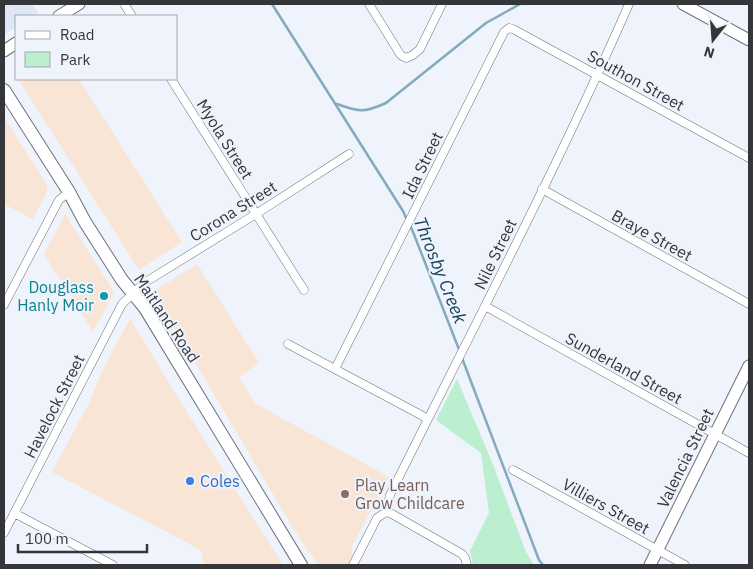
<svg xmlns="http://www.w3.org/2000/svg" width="753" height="569" font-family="'IBM Plex Sans',sans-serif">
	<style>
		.commercial { fill: #f8e5d5 }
		.built { fill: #dfe7f7 }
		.green { fill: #bbefcf }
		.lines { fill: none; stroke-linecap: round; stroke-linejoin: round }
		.stream { stroke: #84aabe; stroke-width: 2.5 }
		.street-casing { stroke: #6c7179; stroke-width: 9 }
		.secondary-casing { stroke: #6c7179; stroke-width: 13 }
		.primary-casing { stroke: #6c7179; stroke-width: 14 }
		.street { stroke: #fff; stroke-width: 8 }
		.secondary { stroke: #fff; stroke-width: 11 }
		.primary { stroke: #fff; stroke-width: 12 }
		.culture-dot { fill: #0f9aa8; stroke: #eef3fc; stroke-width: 2 }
		.shop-dot { fill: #3f7fe0; stroke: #eef3fc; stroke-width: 2 }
		.education-dot { fill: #8d6e63; stroke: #eef3fc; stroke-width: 2 }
		.labels { text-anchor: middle; stroke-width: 4; stroke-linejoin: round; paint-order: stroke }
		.street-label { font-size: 16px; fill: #34363a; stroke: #eef3fc }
		.culture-label { font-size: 16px; fill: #0d838f; stroke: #eef3fc; text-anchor: end }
		.shop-label { font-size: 16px; fill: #366cbe; stroke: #eef3fc; text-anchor: start }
		.education-label { font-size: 16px; fill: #785e54; stroke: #eef3fc; text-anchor: start }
		.water-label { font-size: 18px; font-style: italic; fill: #1a4356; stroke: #eef3fc }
	</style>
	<rect width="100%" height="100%" fill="#eef3fc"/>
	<path class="commercial" d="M18,79H79L182,242L139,270Z
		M4,117L47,185V192L33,219L4,204Z
		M65,214L114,292L93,332L44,254Z
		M197,264L259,363L239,378L256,404L389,477L351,548L355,565H318L293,528L186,347L152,293L154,291Z
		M130,319L216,459L283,565H204L201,550L52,472L88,405L105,365Z"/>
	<path class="built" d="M4,4H33L38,13L33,16H16V27L4,35Z"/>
	<path class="green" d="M457,379L492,462L526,552L534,565H473L470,551L489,513L481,453L436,420Z"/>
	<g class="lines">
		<path class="stream" d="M272,4L403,211L407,220
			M337,104C359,112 364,113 386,103L486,23L520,4
			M410,225L415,237L460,352
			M462,358L539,560L543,565"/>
		<g class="street-casing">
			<path id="street" d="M124,4L132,16
				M369,4L400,54L402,56L406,58L413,55L420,49L442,4
				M171,79L304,290
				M542,189L749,304
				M4,305L59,200L69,192
				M485,306L749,453
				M288,344L421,415L427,419
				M335,369L504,32L509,28L513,29L749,158
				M513,470L685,565
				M386,512L392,514L462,554L465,558L467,565
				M14,513L113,565
				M4,533L122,304L144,283L256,214L349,154
				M353,565L377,518L386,512L390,495C471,332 556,171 629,4"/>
		</g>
		<g class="secondary-casing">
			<path id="secondary" d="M683,4L749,40
				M59,16L79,4
				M4,51L16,43
				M650,565L749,366"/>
		</g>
		<g class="primary-casing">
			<path id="primary" d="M4,90L69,192L85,222L122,280L145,308L301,565"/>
		</g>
		<use href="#street" class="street"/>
		<use href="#secondary" class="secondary"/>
		<use href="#primary" class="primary"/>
	</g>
	<circle class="culture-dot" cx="104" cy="296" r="5"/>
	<circle class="shop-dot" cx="190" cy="481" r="5"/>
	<circle class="education-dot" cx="345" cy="494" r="5"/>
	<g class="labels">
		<g class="street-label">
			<text transform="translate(636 80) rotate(29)" y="6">Southon Street</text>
			<text transform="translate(225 139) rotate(58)" y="6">Myola Street</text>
			<text transform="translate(422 165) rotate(-64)" y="6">Ida Street</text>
			<text transform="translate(233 211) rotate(-32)" y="6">Corona Street</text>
			<text transform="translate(652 235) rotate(29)" y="6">Braye Street</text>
			<text transform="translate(495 254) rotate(-64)" y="6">Nile Street</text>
			<text transform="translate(167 318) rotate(56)" y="6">Maitland Road</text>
			<text transform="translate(624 368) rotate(29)" y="6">Sunderland Street</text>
			<text transform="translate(54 406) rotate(-63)" y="6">Havelock Street</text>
			<text transform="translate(685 458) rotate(-64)" y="6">Valencia Street</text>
			<text transform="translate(606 506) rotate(29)" y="6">Villiers Street</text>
		</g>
		<g class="culture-label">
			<text x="94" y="293">Douglass<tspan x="94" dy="18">Hanly Moir</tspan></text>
		</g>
		<g class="shop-label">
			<text x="200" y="487">Coles</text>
		</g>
		<g class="education-label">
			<text x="355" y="491">Play Learn<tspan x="355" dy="18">Grow Childcare</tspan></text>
		</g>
		<g class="water-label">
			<text transform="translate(440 270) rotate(68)" y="6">Throsby Creek</text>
		</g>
	</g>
	<rect width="753" height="569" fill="none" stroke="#34363a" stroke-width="10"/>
	<rect x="15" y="15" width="162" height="65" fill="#eef3fc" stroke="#a4a7ae"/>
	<rect x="25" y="31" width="25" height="8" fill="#ffffff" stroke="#a4a7ae"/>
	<text x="60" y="40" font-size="15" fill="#34363a">Road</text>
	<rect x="25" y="52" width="25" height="15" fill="#bbefcf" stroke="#a4a7ae"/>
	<text x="60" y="65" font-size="15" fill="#34363a">Park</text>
	<g transform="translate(713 40) rotate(197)" stroke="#eef3fc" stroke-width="4" paint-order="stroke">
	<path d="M0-4L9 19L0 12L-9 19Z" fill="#34363a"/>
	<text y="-8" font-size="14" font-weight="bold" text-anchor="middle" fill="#34363a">N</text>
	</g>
	<path d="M18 544v8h129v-8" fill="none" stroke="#34363a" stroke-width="2.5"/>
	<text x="25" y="544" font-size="15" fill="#34363a" stroke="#eef3fc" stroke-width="4" paint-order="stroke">100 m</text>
</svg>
